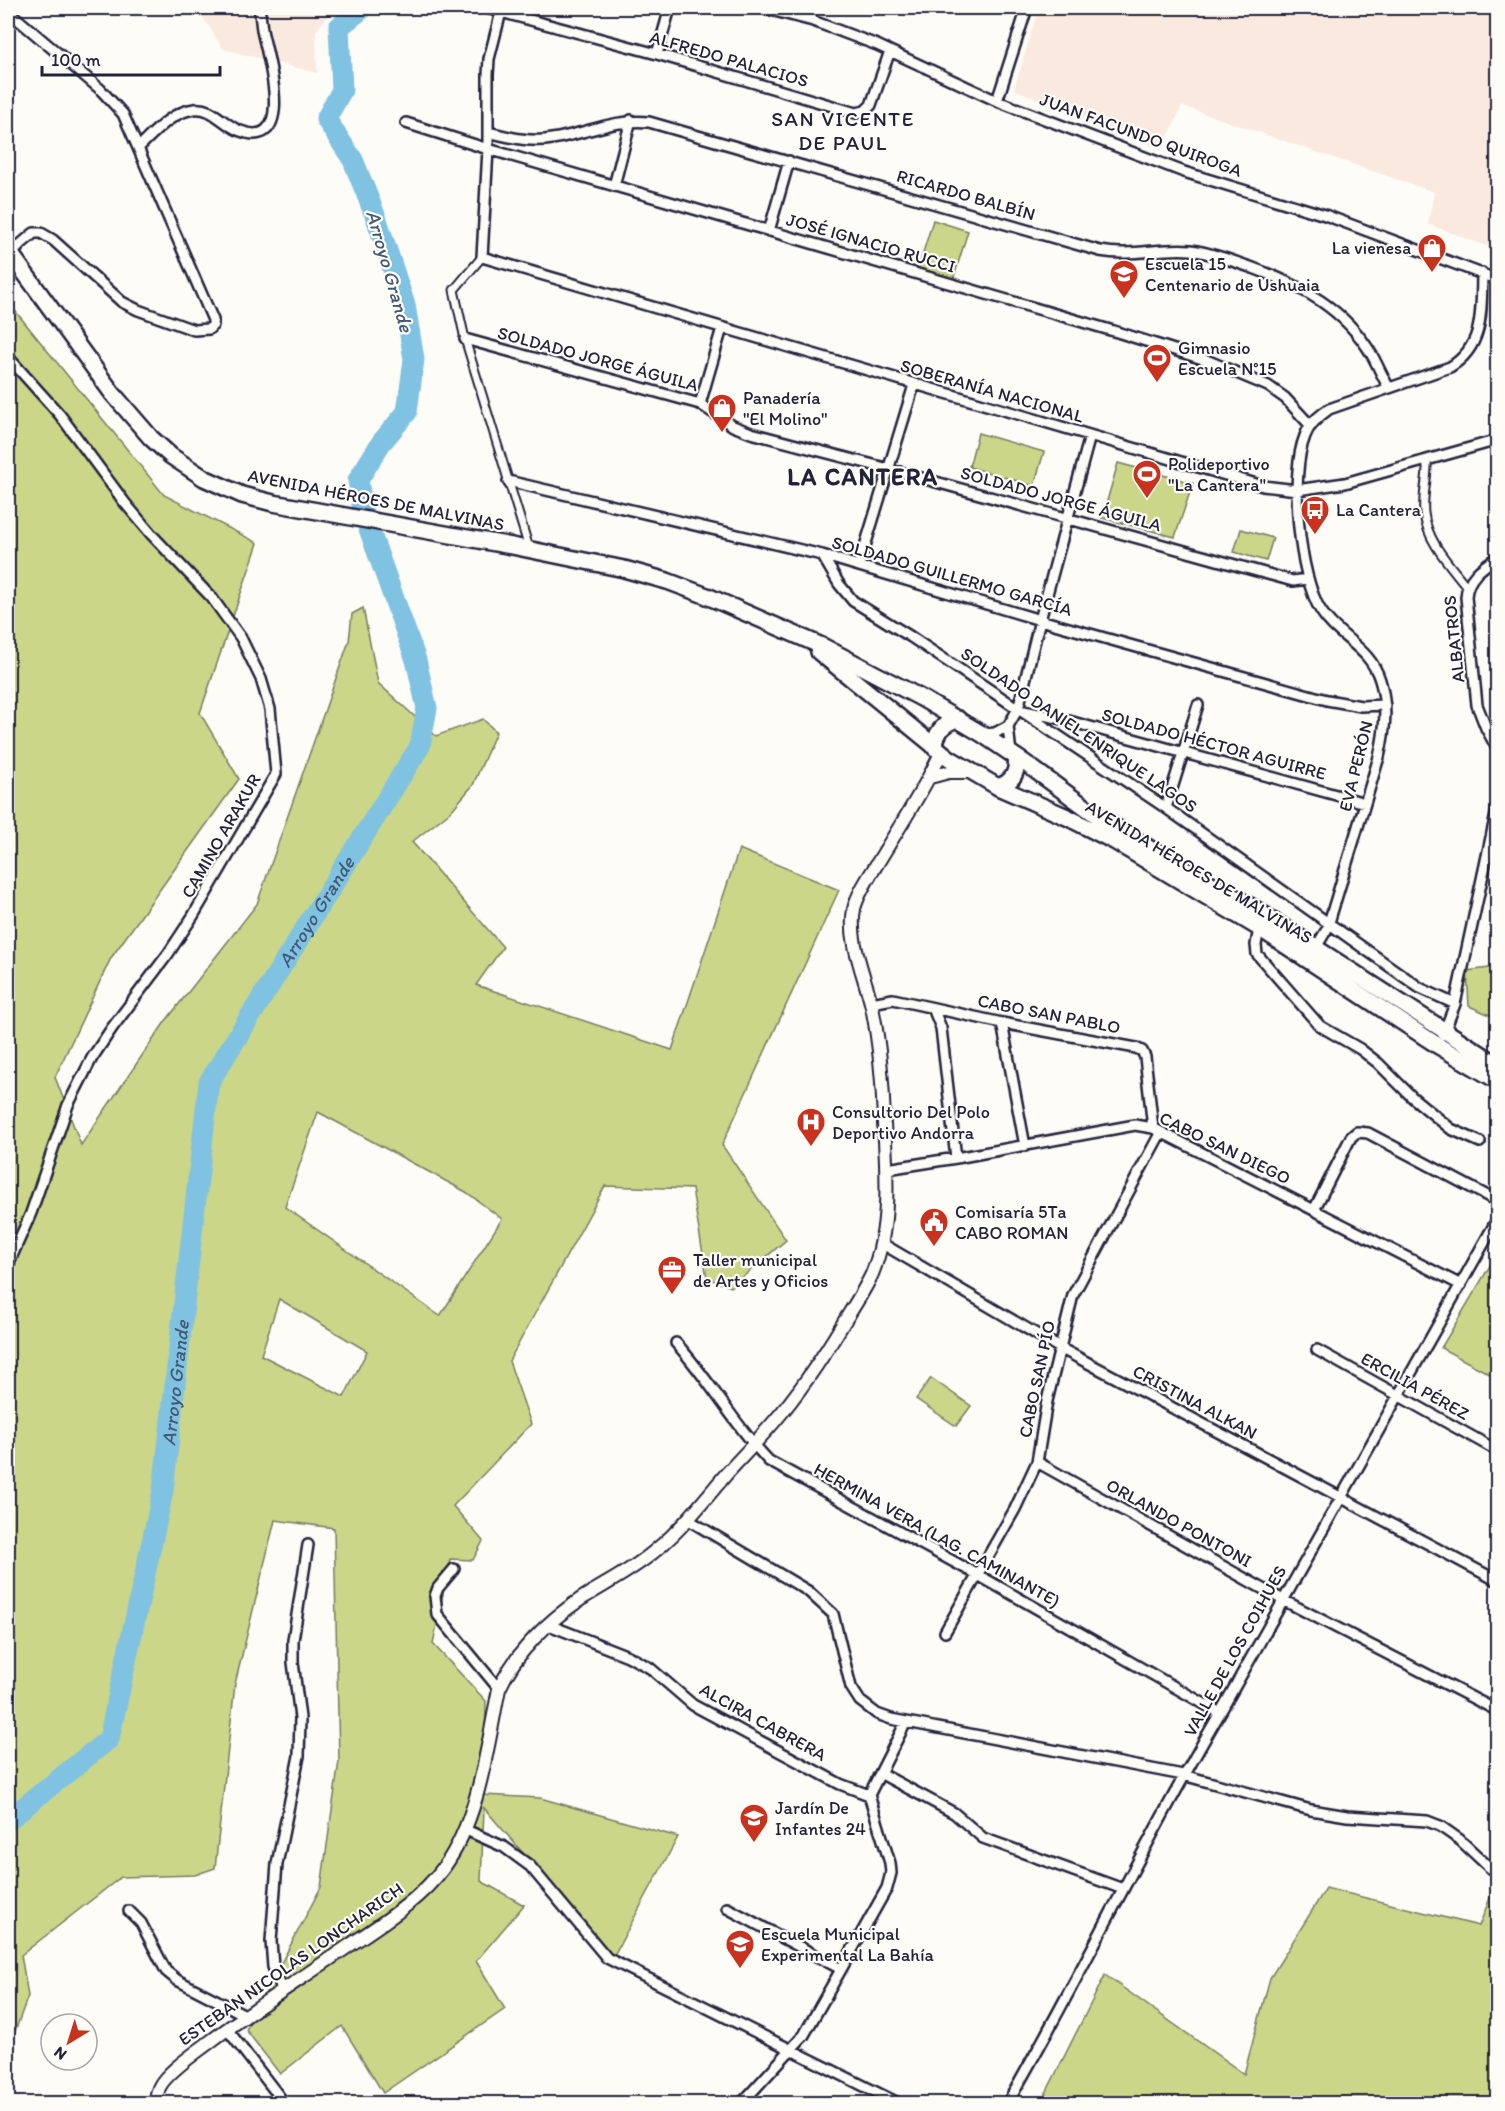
<svg xmlns="http://www.w3.org/2000/svg" width="1505" height="2111" font-family="Itim,sans-serif">
	<style>
		.built { fill: #fae9df }
		.green { fill: #cbd689; stroke: #767c62; stroke-width: 1.5; fill-rule: evenodd }
		.lines { fill: none; stroke-linecap: round; stroke-linejoin: round }
		.river { stroke: #80c2e1; stroke-width: 21 }
		.pedestrian-casing { stroke: #22223b; stroke-width: 11 }
		.minor-casing { stroke: #22223b; stroke-width: 14 }
		.tertiary-casing { stroke: #22223b; stroke-width: 16 }
		.trunk-casing { stroke: #22223b; stroke-width: 20 }
		.pedestrian { stroke: #fdfcf7; stroke-width: 7 }
		.minor { stroke: #fdfcf7; stroke-width: 9 }
		.tertiary { stroke: #fdfcf7; stroke-width: 12 }
		.trunk { stroke: #fdfcf7; stroke-width: 15 }
		.labels { text-anchor: middle; stroke-width: 4.5; stroke-linejoin: round; paint-order: stroke }
		.street-label { font-size: 18px; fill: #22223b; stroke: #fdfcf7 }
		.poi-label { font-size: 18px; fill: #22223b; stroke: #fdfcf7; text-anchor: start }
		.water-label { font-size: 20px; font-style: italic; fill: #435a75; stroke: #fdfcf7 }
		.quarter-label { font-size: 21px; letter-spacing: 1.5px; fill: #22223b; stroke: #fdfcf7 }
		.district-label { font-size: 24px; font-weight: bold; letter-spacing: 1.5px; fill: #22223b; stroke: #fdfcf7 }
	</style>
	<rect width="100%" height="100%" fill="#fdfcf7"/>
	<filter id="ink" filterUnits="userSpaceOnUse"><feTurbulence type="fractalNoise" baseFrequency=".0167" numOctaves="2"/><feDisplacementMap in="SourceGraphic" scale="12" xChannelSelector="R" yChannelSelector="G"/><feConvolveMatrix kernelMatrix="1 2 1 2 8 2 1 2 1" color-interpolation-filters="sRGB"/></filter>
	<g filter="url(#ink)">
		<path class="built" d="M197,8H334L316,31L317,73L223,49Z
			M1039,8H1497V250L1428,224L1434,192L1182,106L1162,150L1014,89Z"/>
		<path class="green" d="M933,220L968,231L953,280L918,269Z
			M8,302L164,495L258,543L200,713L239,779L111,958L55,1077L81,1145L165,1022L257,904L349,641L352,614L363,608L378,683L436,736L483,719L496,732L473,785L451,811L412,842L503,947L476,985L672,1050L739,849L839,890L722,1145L786,1240L731,1287L707,1278L692,1189L605,1186L509,1361L531,1424L453,1506L483,1541L473,1560L450,1559L433,1644L486,1701L484,1795L540,1798L678,1837L613,1957L484,1808L481,1881L524,1905L476,1961L505,2009L383,2093L342,2026L280,2074L246,2030L321,1887L339,1761L334,1528L275,1520L235,1684L215,1868L195,1875L121,1877L21,1955L28,1996L10,2045L8,2043ZM318,1112L466,1192L502,1219L440,1316L285,1207ZM279,1299L367,1351L344,1397L261,1355Z
			M978,433L1044,452L1034,486L969,467Z
			M1118,463L1193,483L1175,537L1102,518Z
			M1241,529L1273,538L1266,561L1234,552Z
			M1497,967H1498L1497,1018L1469,1006L1467,971Z
			M1497,1254V1378L1441,1348Z
			M931,1378L971,1406L956,1426L916,1399Z
			M1497,1880V2103H1041L1105,1975L1244,2074L1270,1978L1326,1888L1479,1926Z"/>
		<g class="lines">
			<path class="river" id="s1" d="M8,1820L109,1739L163,1491L209,1082L420,746L427,708L416,660L363,512L358,480L381,443L407,412L414,359L405,305L377,220L353,160L326,119L342,90L339,27L363,8"/>
			<g class="pedestrian-casing">
				<path id="pedestrian" d="M482,257L454,290L465,339L529,548
					M1427,461C1428,478 1422,496 1424,513C1427,542 1450,565 1467,587"/>
			</g>
			<g class="minor-casing">
				<path id="minor" d="M486,8L657,54L856,113L865,111L871,105L890,51
					M502,8L489,59L488,75V149L482,257L1263,486L1297,490L1345,483L1498,440
					M763,8L813,21L877,45L997,101L1184,172L1325,215L1498,280
					M806,8L813,21
					M8,11L100,89L123,114L138,148
					M657,54L670,8
					M997,101L1027,8
					M406,123L488,149L1117,332L1206,360L1268,386L1285,398L1311,426
					M488,132C509,137 531,143 552,139C585,134 616,118 649,122L1100,251C1133,257 1159,247 1191,250C1213,253 1232,261 1253,268C1302,286 1345,309 1372,355C1378,366 1383,378 1389,388
					M614,186L631,120
					M769,231L789,161
					M11,255L21,244L34,233H41L53,240L122,302L138,310L194,330L209,329L213,325V320L138,148C154,133 171,112 194,109C211,106 223,124 238,130C296,154 269,60 263,35C261,26 261,17 259,8
					M465,339L700,404L733,426L751,433L889,469L1293,581L1307,579
					M8,357L60,415L125,503L152,535L212,598L241,638L261,679L270,709L276,774L193,916L168,954L112,1028L92,1058L68,1105L31,1213L8,1265
					M700,404L722,328
					M508,481L822,555L1040,620L1327,700L1361,706L1385,705
					M822,555L839,584L853,601L911,637L1166,808L1420,988L1455,1004
					M1498,557C1482,567 1467,578 1466,597L1477,705L1486,728L1498,750
					M859,566L914,385
					M1024,711L1058,718L1365,803
					M1008,726L1011,754
					M984,734L995,733L1008,726L1018,709L1040,620L1090,436
					M1166,808L1198,705
					M1259,928L1256,945L1257,954L1320,1026L1360,1049L1378,1063L1412,1097L1451,1129L1480,1142
					M1314,951L1327,929L1379,757C1385,731 1388,706 1380,680C1370,647 1338,638 1321,611C1299,576 1289,475 1305,436C1309,424 1319,416 1329,409L1450,367C1485,346 1481,309 1482,273
					M871,1003L893,999L1002,1023L1136,1048L1142,1051L1145,1057L1153,1128
					M933,1008L941,1028L956,1158
					M1002,1023L1025,1146
					M1443,1035L1455,1004L1498,805
					M887,1169L956,1158L1135,1125L1153,1128L1461,1285
					M1314,1210L1351,1137L1357,1132L1368,1133L1495,1200L1498,1205
					M881,1243L1060,1348L1498,1581
					M676,1343C710,1380 734,1425 769,1461L978,1575L1220,1713
					M1317,1350L1498,1451
					M1037,1462L1283,1600L1498,1711
					M687,1519L808,1591L833,1614L851,1687L860,1701L877,1714L891,1719L1183,1775L1311,1810L1347,1816L1427,1821L1440,1826L1460,1840L1490,1868
					M454,1569L438,1588L435,1596L437,1614L499,1689
					M549,1625L628,1656L650,1668L693,1705L840,1784L869,1795
					M945,1632L1015,1509L1037,1462L1047,1401L1073,1295L1161,1132
					M880,1773L954,1813L983,1838L1123,1889
					M466,1830L504,1847L530,1866L607,1958L900,2104
					M727,1908L841,1969
					M129,1911L141,1923L166,1971L177,1980L247,2016
					M283,1991L273,1967L271,1941L277,1864L299,1756L300,1718L293,1662V1640L308,1545
					M227,2029L285,2104
					M741,2104L804,2035L887,1888L891,1873L890,1863L869,1795L906,1722
					M1007,2104C1082,1975 1145,1840 1220,1713L1498,1218"/>
			</g>
			<g class="tertiary-casing">
				<path id="tertiary" d="M930,777L949,772H971
					M155,2104C156,2098 157,2091 160,2086C168,2071 197,2052 211,2041C256,2007 304,1977 350,1945C384,1922 420,1900 444,1867C479,1819 487,1747 499,1689C515,1653 548,1621 581,1599C606,1583 633,1570 656,1550C683,1528 705,1499 728,1472C743,1456 758,1440 773,1423C800,1392 823,1357 844,1322C854,1306 864,1291 872,1274C891,1228 887,1172 884,1124C883,1085 880,1046 872,1007C865,976 848,942 854,909C858,892 871,874 880,859C901,824 924,790 941,753"/>
			</g>
			<g class="trunk-casing">
				<path id="trunk" d="M8,250L113,394L151,438L171,456L204,478L242,495L273,503L512,546L624,569L667,581L707,596L824,647L921,698L982,734L1025,763L1099,817L1155,852L1255,909L1498,1065
					M819,652L949,758L998,787L1067,817L1114,841L1259,928L1437,1045L1498,1081
					M935,748C935,733 943,723 958,719
					M998,787C1013,782 1018,772 1016,757"/>
			</g>
			<use href="#pedestrian" class="pedestrian"/>
			<use href="#minor" class="minor"/>
			<use href="#tertiary" class="tertiary"/>
			<use href="#trunk" class="trunk"/>
		</g>
	</g>
	<defs>
		<g id="shop-pin" transform="scale(1.5)"><path d="M0 17L-7.5 6A9.5 9.5 0 1 1 7.5 6Z" fill="#c8321e" stroke="#fdfcf7"/><path d="M-5-2.5h2.3a2.7 3.5 0 0 1 5.4 0H5L5.5 6h-11ZM-1.5-2.5h3a1.5 2.3 0 0 0-3 0Z" fill="#fff"/></g>
		<g id="school-pin" transform="scale(1.5)"><path d="M0 17L-7.5 6A9.5 9.5 0 1 1 7.5 6Z" fill="#c8321e" stroke="#fdfcf7"/><path d="M0-5L7-2L0 1L-7-2ZM-4 1L0 2.5L4 1V4Q0 6-4 4Z" fill="#fff"/></g>
		<g id="stadium-pin" transform="scale(1.5)"><path d="M0 17L-7.5 6A9.5 9.5 0 1 1 7.5 6Z" fill="#c8321e" stroke="#fdfcf7"/><path d="M0-5a6.5 5 0 1 0 0 10a6.5 5 0 1 0 0-10ZM-3.5-1.8h7v3.6h-7Z" fill="#fff"/></g>
		<g id="bus-pin" transform="scale(1.5)"><path d="M0 17L-7.5 6A9.5 9.5 0 1 1 7.5 6Z" fill="#c8321e" stroke="#fdfcf7"/><path d="M-5-6H5V4H4V6H2V4H-2V6H-4V4H-5ZM-3.5-4V0h7V-4ZM-3.5 1.2v1.5H-2V1.2ZM2 1.2v1.5H3.5V1.2Z" fill="#fff"/></g>
		<g id="hospital-pin" transform="scale(1.5)"><path d="M0 17L-7.5 6A9.5 9.5 0 1 1 7.5 6Z" fill="#c8321e" stroke="#fdfcf7"/><path d="M-5-5h3v3.5h4V-5h3V5h-3V1.5h-4V5h-3Z" fill="#fff"/></g>
		<g id="civic-pin" transform="scale(1.5)"><path d="M0 17L-7.5 6A9.5 9.5 0 1 1 7.5 6Z" fill="#c8321e" stroke="#fdfcf7"/><path d="M-.6-6.5H3V-4.5H.6V-3L4-1V1h2V6H-6V1h2V-1L-.6-3ZM-1.2 2.5V6h2.4V2.5Z" fill="#fff"/></g>
		<g id="office-pin" transform="scale(1.5)"><path d="M0 17L-7.5 6A9.5 9.5 0 1 1 7.5 6Z" fill="#c8321e" stroke="#fdfcf7"/><path d="M-6-3h4V-5.5h4V-3h4V5H-6ZM-1-4.5V-3h2v-1.5ZM-6 0V1H6V0Z" fill="#fff"/></g>
	</defs>
	<g fill-rule="evenodd">
		<use href="#shop-pin" x="1432" y="248"/>
		<use href="#school-pin" x="1124" y="274"/>
		<use href="#stadium-pin" x="1157" y="358"/>
		<use href="#shop-pin" x="722" y="408"/>
		<use href="#stadium-pin" x="1147" y="474"/>
		<use href="#bus-pin" x="1315" y="510"/>
		<use href="#hospital-pin" x="811" y="1122"/>
		<use href="#civic-pin" x="934" y="1222"/>
		<use href="#office-pin" x="672" y="1270"/>
		<use href="#school-pin" x="754" y="1818"/>
		<use href="#school-pin" x="740" y="1944"/>
	</g>
	<g class="labels">
		<g class="street-label">
			<text transform="translate(729 59) rotate(16)" y="6">ALFREDO PALACIOS</text>
			<text transform="translate(1141 135) rotate(20)" y="6">JUAN FACUNDO QUIROGA</text>
			<text transform="translate(966 195) rotate(16)" y="6">RICARDO BALBÍN</text>
			<text transform="translate(871 243) rotate(16)" y="6">JOSÉ IGNACIO RUCCI</text>
			<text transform="translate(598 359) rotate(15)" y="6">SOLDADO JORGE ÁGUILA</text>
			<text transform="translate(992 391) rotate(16)" y="6">SOBERANÍA NACIONAL</text>
			<text transform="translate(1061 499) rotate(15)" y="6">SOLDADO JORGE ÁGUILA</text>
			<text transform="translate(376 500) rotate(11)" y="6">AVENIDA HÉROES DE MALVINAS</text>
			<text transform="translate(952 576) rotate(16)" y="6">SOLDADO GUILLERMO GARCÍA</text>
			<text transform="translate(1454 639) rotate(-96)" y="6">ALBATROS</text>
			<text transform="translate(1079 730) rotate(34)" y="6">SOLDADO DANIEL ENRIQUE LAGOS</text>
			<text transform="translate(1214 744) rotate(15)" y="6">SOLDADO HÉCTOR AGUIRRE</text>
			<text transform="translate(1356 766) rotate(-76)" y="6">EVA PERÓN</text>
			<text transform="translate(221 836) rotate(-60)" y="6">CAMINO ARAKUR</text>
			<text transform="translate(1199 872) rotate(31)" y="6">AVENIDA HÉROES DE MALVINAS</text>
			<text transform="translate(1049 1014) rotate(11)" y="6">CABO SAN PABLO</text>
			<text transform="translate(1225 1148) rotate(26)" y="6">CABO SAN DIEGO</text>
			<text transform="translate(1037 1379) rotate(-78)" y="6">CABO SAN PÍO</text>
			<text transform="translate(1415 1386) rotate(29)" y="6">ERCILIA PÉREZ</text>
			<text transform="translate(1195 1402) rotate(28)" y="6">CRISTINA ALKAN</text>
			<text transform="translate(1179 1523) rotate(29)" y="6">ORLANDO PONTONI</text>
			<text transform="translate(937 1535) rotate(29)" y="6">HERMINA VERA (LAG. CAMINANTE)</text>
			<text transform="translate(1235 1651) rotate(-61)" y="6">VALLE DE LOS COIHUES</text>
			<text transform="translate(763 1722) rotate(29)" y="6">ALCIRA CABRERA</text>
			<text transform="translate(291 1964) rotate(-35)" y="6">ESTEBAN NICOLAS LONCHARICH</text>
		</g>
		<g class="poi-label">
			<text x="1411" y="254" text-anchor="end">La vienesa</text>
			<text x="1145" y="270">Escuela 15<tspan x="1145" dy="21">Centenario de Ushuaia</tspan></text>
			<text x="1178" y="354">Gimnasio<tspan x="1178" dy="21">Escuela N°15</tspan></text>
			<text x="743" y="404">Panadería<tspan x="743" dy="21">"El Molino"</tspan></text>
			<text x="1168" y="470">Polideportivo<tspan x="1168" dy="21">"La Cantera"</tspan></text>
			<text x="1336" y="516">La Cantera</text>
			<text x="832" y="1118">Consultorio Del Polo<tspan x="832" dy="21">Deportivo Andorra</tspan></text>
			<text x="955" y="1218">Comisaría 5Ta<tspan x="955" dy="21">CABO ROMAN</tspan></text>
			<text x="693" y="1266">Taller municipal<tspan x="693" dy="21">de Artes y Oficios</tspan></text>
			<text x="775" y="1814">Jardín De<tspan x="775" dy="21">Infantes 24</tspan></text>
			<text x="761" y="1940">Escuela Municipal<tspan x="761" dy="21">Experimental La Bahía</tspan></text>
		</g>
		<g class="water-label">
			<text transform="translate(390 271) rotate(74)" y="7">Arroyo Grande</text>
			<text dy="7" stroke="none"><textPath href="#s1" startOffset="996">Arroyo Grande</textPath></text>
			<text dy="7" stroke="none"><textPath href="#s1" startOffset="492">Arroyo Grande</textPath></text>
		</g>
		<g class="quarter-label">
			<text x="843" y="126">SAN VICENTE<tspan x="843" dy="24">DE PAUL</tspan></text>
		</g>
		<g class="district-label">
			<text x="863" y="485">LA CANTERA</text>
		</g>
	</g>
	<rect width="1505" height="2111" fill="none" stroke="#fdfcf7" stroke-width="30"/>
	<rect x="15" y="15" width="1475" height="2081" fill="none" stroke="#22223b" stroke-width="2" filter="url(#ink)"/>
	<g transform="translate(69 2042) rotate(218)"><circle r="28" fill="#fdfcf7" stroke="#a5a5ac" stroke-width="1.5"/>
	<path d="M0-4.5L10 22L0 15L-10 22Z" fill="#c8321e"/>
	<text y="-9" font-size="16" font-weight="bold" text-anchor="middle" fill="#22223b">N</text>
	</g>
	<path d="M42 66v9h178v-9" fill="none" stroke="#22223b" stroke-width="3"/>
	<text x="51" y="66" font-size="18" fill="#22223b" stroke="#fdfcf7" stroke-width="4.5" paint-order="stroke">100 m</text>
</svg>
